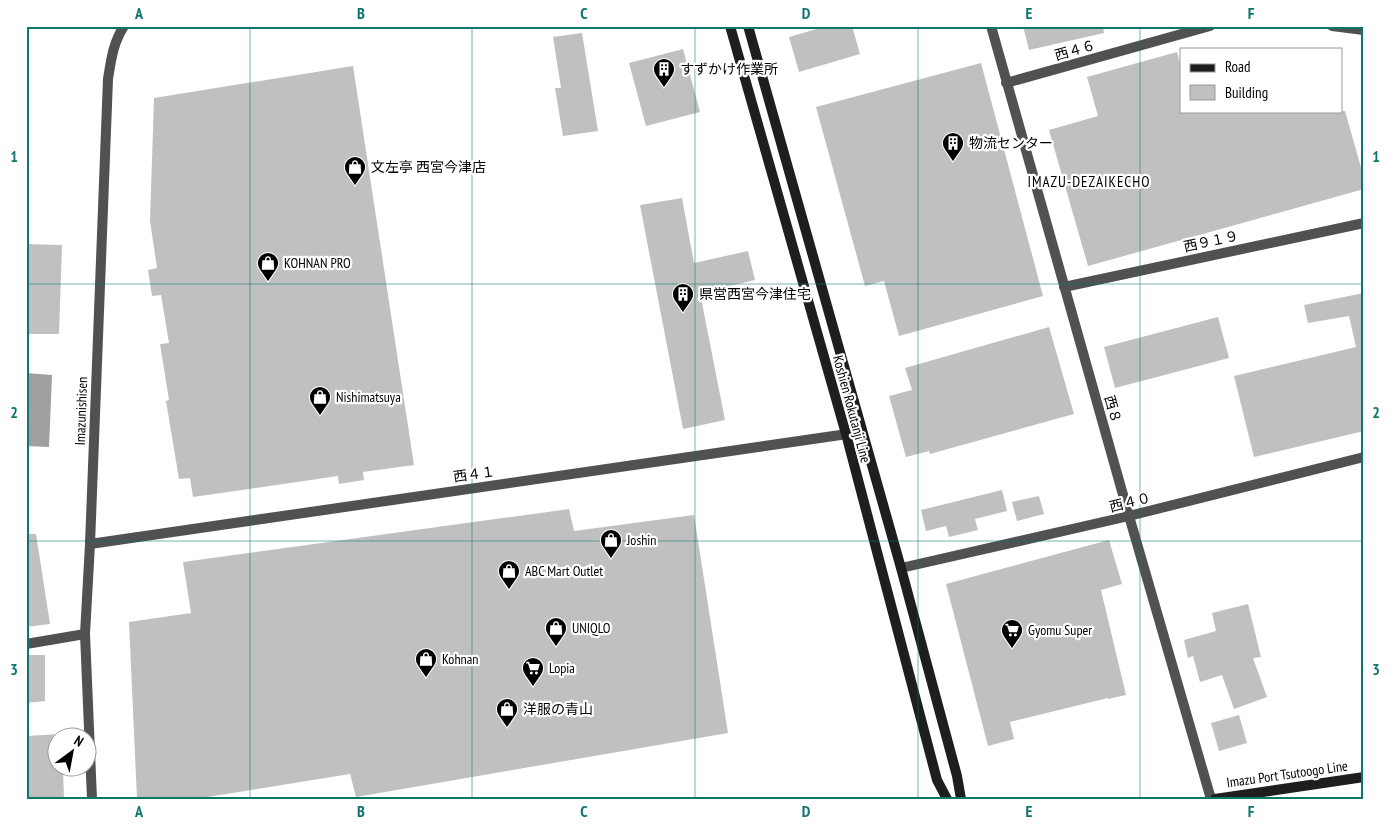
<svg xmlns="http://www.w3.org/2000/svg" width="1390" height="825" font-family="'PT Sans Narrow','Noto Sans JP',sans-serif">
	<style>
		.water { fill: #9f9f9f }
		.building { fill: #c0c0c0 }
		.lines { fill: none; stroke-linecap: round; stroke-linejoin: round }
		.minor { stroke: #515151; stroke-width: 10 }
		.tertiary { stroke: #515151; stroke-width: 10 }
		.secondary { stroke: #1e1e1e; stroke-width: 10 }
		.grid { fill: none; stroke: #0f766e; stroke-width: 1; stroke-opacity: 0.55 }
		.labels { text-anchor: middle; stroke-width: 4.5; stroke-linejoin: round; paint-order: stroke }
		.street-label { font-size: 14px; fill: #000; stroke: #fff }
		.poi-label { font-size: 14px; fill: #000; stroke: #fff; text-anchor: start }
		.neighbourhood-label { font-size: 15px; letter-spacing: 1px; fill: #000; stroke: #fff }
		.neatline { fill: none; stroke: #0f766e; stroke-width: 2 }
		.grid-label { font-size: 16px; text-anchor: middle; font-weight: bold; fill: #0f766e }
	</style>
	<rect width="100%" height="100%" fill="#fff"/>
	<path class="water" d="M26,373L52,375L49,447L26,446Z"/>
	<path class="building" d="M827,26H852L860,54L799,72L789,37Z
		M1023,26H1103L1104,33L1029,50Z
		M582,33L598,131L563,136L555,88H561L553,37Z
		M683,49L700,112L646,126L629,63Z
		M1177,52L1181,68V111H1345L1364,178V189L1088,266L1049,130L1098,116L1087,77Z
		M981,63L1043,296L899,336L884,281L865,286L816,107Z
		M353,66L414,465L363,472L364,480L339,484L338,476L193,497L190,478L179,479L166,401L169,400L160,344L169,343L161,295L152,296L148,270L157,268L150,221L154,98Z
		M682,198L694,263L748,251L755,280L700,293L725,420L683,429L640,205Z
		M26,244L62,245L59,334H26Z
		M1364,293V431L1254,457L1234,376L1356,347L1349,316L1308,323L1304,305Z
		M1218,317L1229,358L1115,388L1104,347Z
		M1049,327L1074,414L930,454L929,451L906,457L889,396L912,390L905,368Z
		M1002,490L1007,511L975,519L978,530L949,537L946,526L926,531L921,510Z
		M1039,496L1044,514L1017,521L1012,502Z
		M569,509L574,531L694,515L728,733L356,797L350,774L195,799H137L129,622L191,613L183,562Z
		M26,534H36L50,624L26,627Z
		M1109,540L1122,584L1101,590L1126,695L1108,699V698L1010,722L1014,739L988,746L946,584Z
		M1248,604L1261,657L1253,658L1267,697L1234,709L1222,675L1200,682L1193,656L1188,658L1184,640L1216,631L1212,613Z
		M26,655H45V701L26,703Z
		M1239,715L1247,743L1219,751L1211,723Z
		M61,734V738H58V768H63L64,799H26V736Z"/>
	<g class="lines">
		<path class="minor" d="M991,26L1129,516L1211,799
			M1332,26L1364,30
			M1006,83L1210,26
			M1064,287L1364,223
			M90,544L861,432
			M901,568L1129,516L1364,457
			M26,644L85,634"/>
		<path class="tertiary" d="M92,799L85,634L90,544L108,79C111,60 113,43 124,26"/>
		<path class="secondary" d="M730,26L846,434L937,780L947,799
			M748,26L901,568L957,776L961,799
			M1215,799L1364,777"/>
	</g>
	<path class="grid" d="M250,26V799M472,26V799M695,26V799M918,26V799M1140,26V799M26,284H1364M26,541H1364"/>
	<defs>
		<g id="building-pin" transform="scale(1.125)"><path d="M0 17L-7.5 6A9.5 9.5 0 1 1 7.5 6Z" fill="#000" stroke="#fff"/><path d="M-4-6H4V6H1V3H-1V6H-4ZM-2.5-4.3h1.7v1.8h-1.7ZM.8-4.3h1.7v1.8H.8ZM-2.5-1h1.7V.8h-1.7ZM.8-1h1.7V.8H.8Z" fill="#fff"/></g>
		<g id="shop-pin" transform="scale(1.125)"><path d="M0 17L-7.5 6A9.5 9.5 0 1 1 7.5 6Z" fill="#000" stroke="#fff"/><path d="M-5-2.5h2.3a2.7 3.5 0 0 1 5.4 0H5L5.5 6h-11ZM-1.5-2.5h3a1.5 2.3 0 0 0-3 0Z" fill="#fff"/></g>
		<g id="supermarket-pin" transform="scale(1.125)"><path d="M0 17L-7.5 6A9.5 9.5 0 1 1 7.5 6Z" fill="#000" stroke="#fff"/><path d="M-6-5.5h2.5l.6 2H6L4.5 2H-2.5L-4.4-4H-6ZM-1.5 3.2a1.3 1.3 0 1 0 .1 0ZM3 3.2a1.3 1.3 0 1 0 .1 0Z" fill="#fff"/></g>
	</defs>
	<g fill-rule="evenodd">
		<use href="#building-pin" x="664" y="69"/>
		<use href="#building-pin" x="953" y="143"/>
		<use href="#shop-pin" x="355" y="167"/>
		<use href="#shop-pin" x="268" y="263"/>
		<use href="#building-pin" x="683" y="294"/>
		<use href="#shop-pin" x="320" y="397"/>
		<use href="#shop-pin" x="611" y="540"/>
		<use href="#shop-pin" x="509" y="571"/>
		<use href="#shop-pin" x="556" y="628"/>
		<use href="#supermarket-pin" x="1012" y="630"/>
		<use href="#shop-pin" x="426" y="659"/>
		<use href="#supermarket-pin" x="533" y="668"/>
		<use href="#shop-pin" x="507" y="709"/>
	</g>
	<g class="labels">
		<g class="street-label">
			<text transform="translate(1075 50) rotate(-16)" y="5">西４６</text>
			<text transform="translate(1211 241) rotate(-12)" y="5">西９１９</text>
			<text transform="translate(852 409) rotate(75)" y="5">Koshien Rokutanji Line</text>
			<text transform="translate(1113 409) rotate(74)" y="5">西８</text>
			<text transform="translate(81 411) rotate(-88)" y="5">Imazunishisen</text>
			<text transform="translate(474 474) rotate(-8)" y="5">西４１</text>
			<text transform="translate(1130 502) rotate(-14)" y="5">西４０</text>
			<text transform="translate(1287 774) rotate(-8)" y="5">Imazu Port Tsutoogo Line</text>
		</g>
		<g class="poi-label">
			<text x="680" y="74">すずかけ作業所</text>
			<text x="969" y="148">物流センター</text>
			<text x="371" y="172">文左亭 西宮今津店</text>
			<text x="284" y="268">KOHNAN PRO</text>
			<text x="699" y="299">県営西宮今津住宅</text>
			<text x="336" y="402">Nishimatsuya</text>
			<text x="627" y="545">Joshin</text>
			<text x="525" y="576">ABC Mart Outlet</text>
			<text x="572" y="633">UNIQLO</text>
			<text x="1028" y="635">Gyomu Super</text>
			<text x="442" y="664">Kohnan</text>
			<text x="549" y="673">Lopia</text>
			<text x="523" y="714">洋服の青山</text>
		</g>
		<g class="neighbourhood-label">
			<text x="1089" y="187">IMAZU-DEZAIKECHO</text>
		</g>
	</g>
	<rect width="1390" height="825" fill="none" stroke="#ffffff" stroke-width="55"/>
	<rect x="1180" y="48" width="162" height="65" fill="#ffffff" stroke="#999999"/>
	<rect x="1190" y="64" width="25" height="8" fill="#1e1e1e" stroke="#999999"/>
	<text x="1225" y="72" font-size="15" fill="#000000">Road</text>
	<rect x="1190" y="85" width="25" height="15" fill="#c0c0c0" stroke="#999999"/>
	<text x="1225" y="98" font-size="15" fill="#000000">Building</text>
	<g transform="translate(72 752) rotate(32)"><circle r="24" fill="#ffffff" stroke="#999999"/>
	<path d="M0-4L9 19L0 12L-9 19Z" fill="#000000"/>
	<text y="-8" font-size="14" font-weight="bold" text-anchor="middle" fill="#000000">N</text>
	</g>
	<rect x="28" y="28" width="1334" height="770" class="neatline"/>
	<g class="grid-label">
		<text x="139" y="19">A</text>
		<text x="361" y="19">B</text>
		<text x="584" y="19">C</text>
		<text x="806" y="19">D</text>
		<text x="1029" y="19">E</text>
		<text x="1251" y="19">F</text>
		<text x="14" y="162">1</text>
		<text x="1376" y="162">1</text>
		<text x="14" y="418">2</text>
		<text x="1376" y="418">2</text>
		<text x="14" y="675">3</text>
		<text x="1376" y="675">3</text>
		<text x="139" y="817">A</text>
		<text x="361" y="817">B</text>
		<text x="584" y="817">C</text>
		<text x="806" y="817">D</text>
		<text x="1029" y="817">E</text>
		<text x="1251" y="817">F</text>
	</g>
</svg>
